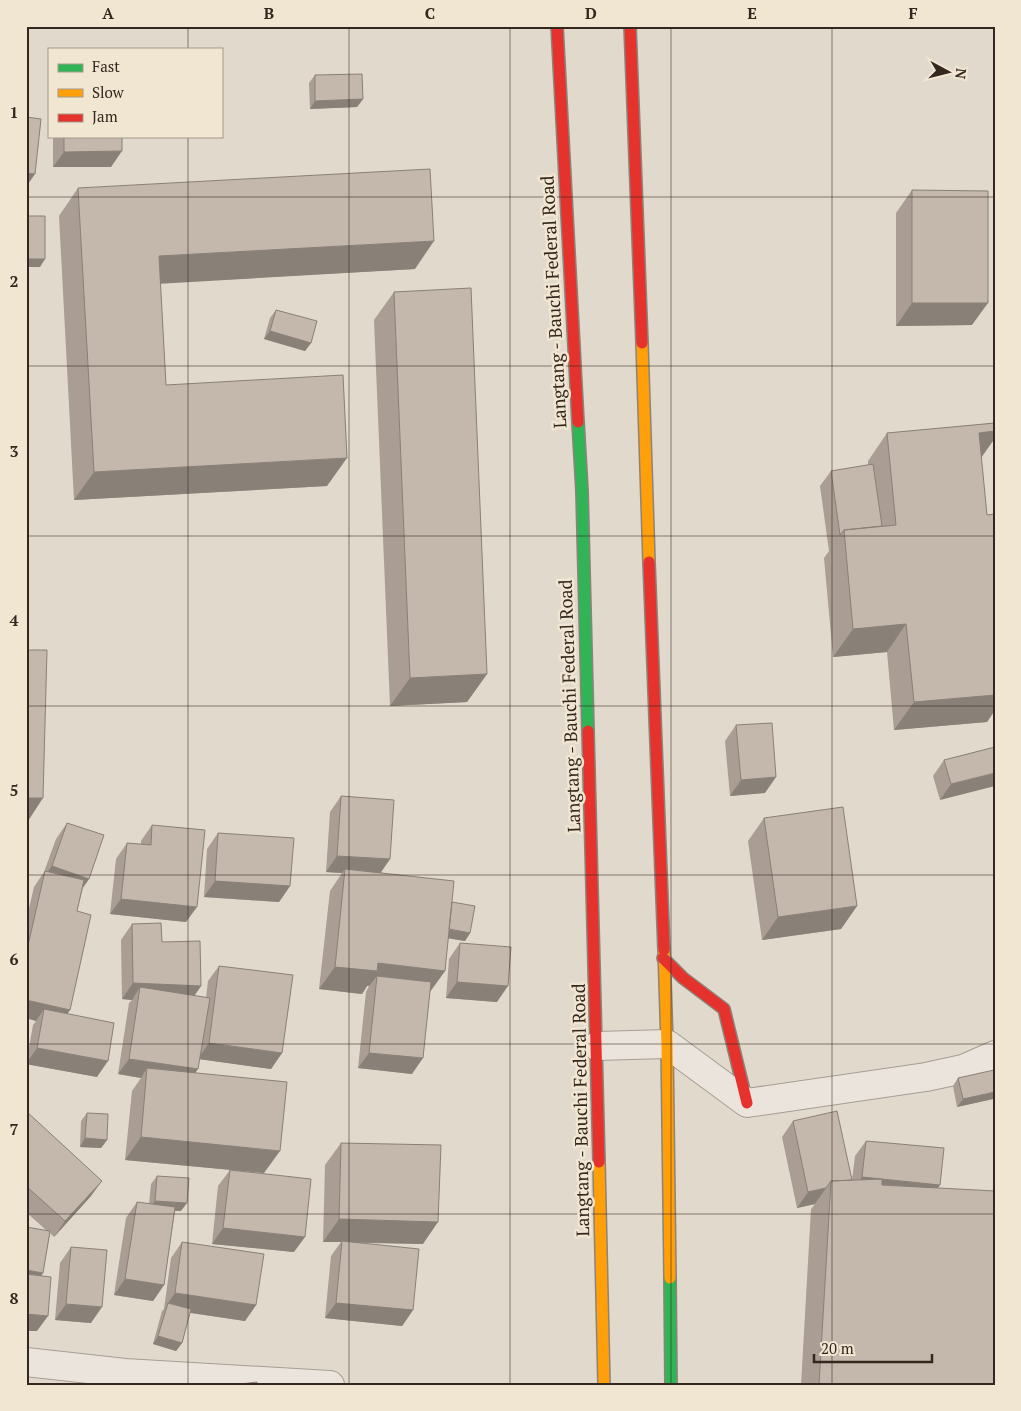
<svg xmlns="http://www.w3.org/2000/svg" width="1021" height="1411" font-family="'PT Serif',serif">
	<style>
		.lines { fill: none; stroke-linecap: round; stroke-linejoin: round }
		.street-casing { stroke: #a69e95; stroke-width: 30 }
		.fast-casing { stroke: #8c847b; stroke-width: 14 }
		.slow-casing { stroke: #8c847b; stroke-width: 14 }
		.jam-casing { stroke: #8c847b; stroke-width: 14 }
		.street { stroke: #eae4dc; stroke-width: 28 }
		.fast { stroke: #30b455; stroke-width: 11 }
		.slow { stroke: #ff9f0a; stroke-width: 11 }
		.jam { stroke: #e5322d; stroke-width: 11 }
		.wall { fill: #a99d94 }
		.shaded-wall { fill: #898078 }
		.building { fill: #c4b7ac; stroke: #898078 }
		.grid { fill: none; stroke: #33271e; stroke-width: 1; stroke-opacity: 0.55 }
		.labels { text-anchor: middle; stroke-width: 5; stroke-linejoin: round; paint-order: stroke }
		.street-label { font-size: 18px; fill: #33271e; stroke: #f1e6d2 }
		.neatline { fill: none; stroke: #33271e; stroke-width: 2 }
		.grid-label { font-size: 16px; text-anchor: middle; font-weight: bold; fill: #33271e }
	</style>
	<rect width="100%" height="100%" fill="#e1d9cb"/>
	<g class="lines">
		<g class="street-casing">
			<path id="street" d="M597,1046L667,1044L747,1103L926,1077L963,1069L995,1055
				M26,1362L125,1373L330,1385"/>
		</g>
		<g class="fast-casing">
			<path id="fast" d="M578,422L582,491L588,731
				M670,1278L671,1385"/>
		</g>
		<g class="slow-casing">
			<path id="slow" d="M642,343L649,562
				M664,950L667,1044L670,1278
				M599,1162L604,1385"/>
		</g>
		<g class="jam-casing">
			<path id="jam" d="M557,26L578,422
				M630,26L642,343
				M649,562L664,950
				M588,731L599,1162
				M663,958L683,978L724,1009L747,1103"/>
		</g>
		<use href="#street" class="street"/>
		<use href="#fast" class="fast"/>
		<use href="#slow" class="slow"/>
		<use href="#jam" class="jam"/>
	</g>
	<path class="wall" d="M315,75L363,99L357,107L310,109L309,83Z
		M53,136H122L111,167H53Z
		M78,188L415,269L160,283L166,385L327,486L74,500L59,216Z
		M912,190L972,325L896,326V213Z
		M394,292L487,674L467,702L390,706L374,320Z
		M276,310L311,343L305,351L264,339L270,318Z
		M995,423V438L981,457L987,515L995,514V710L987,722L894,730L887,652L833,657L824,558L829,551L820,486L831,471L868,465V461L887,433Z
		M736,725L765,793L730,796L725,741Z
		M995,747L940,800L933,776L944,760Z
		M341,796L390,859L381,872L452,902L470,933L465,941L448,938L445,971L430,992L412,1074L358,1068L366,992L369,986H367L362,994L319,989L330,891L342,873L326,872L330,812Z
		M764,818L857,906L841,929L762,940L748,841Z
		M67,823L89,879L83,888L77,911L67,1013L97,1077L26,1064L33,1025L36,1021L26,1018V921L34,887L44,872L56,839Z
		M152,825L186,922L110,914L116,859L127,843L141,844V841Z
		M218,833L290,886L279,902L204,897L207,849Z
		M132,924L162,942L201,986L194,996L206,998L208,981L219,966L282,1053L271,1069L200,1059L195,1073L264,1173L125,1160L132,1091L141,1078L118,1074L129,1003L132,1000L122,999L121,940Z
		M460,943L497,1002L446,998L449,959Z
		M958,1078L993,1099L957,1107L953,1086Z
		M26,1111L91,1196L54,1237L50,1233L43,1273L41,1276L37,1331H26L46,1230L26,1212Z
		M87,1113L107,1140L101,1148L80,1147L81,1121Z
		M793,1121L852,1180L855,1156L866,1141L938,1188L995,1385H801L811,1209L815,1204L797,1208L782,1137Z
		M341,1143L423,1244L363,1243L413,1310L402,1326L325,1318L331,1256L341,1242H323L325,1165Z
		M230,1170L294,1252L212,1244L218,1186Z
		M157,1176L181,1211H175L164,1285L153,1301L114,1295L126,1218L137,1202L149,1204L151,1184Z
		M182,1242L256,1305L245,1321L190,1313L182,1343L176,1351L153,1344L162,1311L164,1309L171,1258Z
		M71,1247L91,1323L55,1320L60,1263Z"/>
	<path class="shaded-wall" d="M363,99L357,107L310,109L315,101Z
		M122,151L111,167H53L64,152Z
		M26,173L35,174L26,187Z
		M434,241L415,269L139,285L159,256Z
		M26,259H45L40,267H26Z
		M912,303H988L972,325L896,326Z
		M270,331L311,343L305,351L264,339Z
		M995,431V438L981,458L979,433Z
		M347,458L327,486L74,500L94,472Z
		M906,624L887,652L833,657L853,629Z
		M487,674L467,702L390,706L410,678Z
		M995,695V710L987,722L894,730L914,702Z
		M995,773V786L940,800L951,784Z
		M776,777L765,793L730,796L741,780Z
		M26,798H43L28,821H26Z
		M337,856L390,859L379,875L345,869L342,873L326,872Z
		M52,866L89,879L78,894L43,878Z
		M215,881L290,886L279,902L204,897Z
		M121,899L197,907L186,922L110,914Z
		M857,906L841,929L762,940L778,917Z
		M445,929L470,933L465,941L440,937Z
		M378,963L445,971L429,993L377,976L369,986H367L362,994L319,989L335,967Z
		M457,982L508,986L497,1002L446,998Z
		M133,983L201,986L190,1002L140,987L132,1000L122,999Z
		M26,1000L70,1010L59,1026L44,1009L36,1021L26,1018Z
		M209,1043L282,1053L271,1069L198,1059Z
		M37,1048L108,1061L97,1077L26,1064Z
		M369,1053L423,1058L412,1074L358,1068Z
		M129,1059L198,1069L187,1085L147,1068L141,1078L118,1074Z
		M995,1092V1096L993,1099L957,1107L963,1099Z
		M141,1137L280,1151L264,1173L125,1160Z
		M85,1138L107,1140L101,1148L80,1147Z
		M862,1177L940,1185L929,1201L851,1193Z
		M102,1181L91,1196L54,1237L65,1221Z
		M826,1188L815,1204L797,1208L808,1192Z
		M155,1201L187,1203L181,1211L149,1209Z
		M339,1219L438,1222L423,1244L342,1242V1241L341,1242H323Z
		M223,1228L305,1237L294,1252L212,1244Z
		M26,1270L43,1273L32,1289L26,1288Z
		M125,1279L164,1285L153,1301L114,1295Z
		M175,1293L256,1305L245,1321L166,1309L168,1303L164,1309Z
		M336,1303L413,1310L402,1326L325,1318Z
		M66,1304L102,1307L91,1323L55,1320Z
		M26,1314L48,1316L37,1331H26Z
		M158,1336L182,1343L176,1351L153,1344Z"/>
	<path class="building" d="M362,74L363,99L315,101V75Z
		M26,117L41,119L35,174L26,173Z
		M64,136H122V151L64,152Z
		M430,169L434,241L159,256L166,385L343,375L347,458L94,472L78,188Z
		M912,190L988,191V303H912Z
		M26,216H45V259H26Z
		M471,288L487,674L410,678L394,292Z
		M276,310L317,321L311,343L270,331Z
		M995,423V431L979,433L987,515L995,514V695L914,702L906,624L853,629L844,530L896,525L887,433Z
		M873,464L882,526L844,530L840,535L831,471Z
		M26,650H47L43,798H26Z
		M772,723L776,777L741,780L736,725Z
		M995,747V773L951,784L944,760Z
		M341,796L394,800L390,859L337,856Z
		M843,807L857,906L778,917L764,818Z
		M67,823L104,835L89,879L52,866Z
		M152,825L205,830L197,907L121,899L127,843L151,845Z
		M218,833L294,838L290,886L215,881Z
		M345,869L454,881L445,971L378,963L377,971L335,967Z
		M45,871L84,880L77,911L91,915L70,1010L26,1000V954Z
		M452,902L475,906L470,933L449,929Z
		M161,923L162,942L200,941L201,986L133,983L132,924Z
		M460,943L511,947L508,986L457,982Z
		M219,966L293,975L282,1053L209,1043Z
		M377,976L431,982L423,1058L369,1053Z
		M140,987L210,998L198,1069L129,1059Z
		M44,1009L114,1023L108,1061L37,1048Z
		M147,1068L287,1082L280,1151L141,1137Z
		M994,1070L995,1074V1092L963,1099L958,1078Z
		M26,1111L102,1181L65,1221L26,1186Z
		M837,1111L852,1180L831,1181L826,1188L808,1192L793,1121Z
		M87,1113L108,1114L107,1140L85,1138Z
		M866,1141L944,1148L940,1185L862,1177Z
		M341,1143L441,1145L438,1222L339,1219Z
		M230,1170L311,1179L305,1237L223,1228Z
		M157,1176L189,1178L187,1203L155,1201Z
		M882,1179V1185L995,1191V1385H819L831,1181Z
		M137,1202L175,1207L164,1285L125,1279Z
		M26,1227L50,1231L43,1273L26,1270Z
		M342,1241L419,1249L413,1310L336,1303Z
		M182,1242L264,1254L256,1305L175,1293Z
		M71,1247L107,1250L102,1307L66,1304Z
		M26,1274L51,1277L48,1316L26,1314Z
		M168,1303L191,1309L182,1343L158,1336Z
		M257,1382V1385H233Z"/>
	<path class="grid" d="M188,26V49M349,26V1385M510,26V1385M671,26V1385M832,26V1385M188,136V1385M26,197H995M26,366H995M26,536H995M26,706H995M26,875H995M26,1044H995M26,1214H995"/>
	<g class="labels">
		<g class="street-label">
			<text transform="translate(554 302) rotate(-93)" y="6">Langtang - Bauchi Federal Road</text>
			<text transform="translate(570 706) rotate(-92)" y="6">Langtang - Bauchi Federal Road</text>
			<text transform="translate(581 1110) rotate(-91)" y="6">Langtang - Bauchi Federal Road</text>
		</g>
	</g>
	<rect width="1021" height="1411" fill="none" stroke="#f1e6d2" stroke-width="55"/>
	<rect x="48" y="48" width="175" height="90" fill="#f1e6d2" stroke="#a59a8a"/>
	<rect x="58" y="64" width="25" height="8" fill="#30b455" stroke="#a59a8a"/>
	<text x="92" y="72" font-size="15" fill="#33271e">Fast</text>
	<rect x="58" y="89" width="25" height="8" fill="#ff9f0a" stroke="#a59a8a"/>
	<text x="92" y="98" font-size="15" fill="#33271e">Slow</text>
	<rect x="58" y="114" width="25" height="8" fill="#e5322d" stroke="#a59a8a"/>
	<text x="92" y="122" font-size="15" fill="#33271e">Jam</text>
	<g transform="translate(948 72) rotate(97)" stroke="#f1e6d2" stroke-width="4" paint-order="stroke">
	<path d="M0-4L9 19L0 12L-9 19Z" fill="#33271e"/>
	<text y="-8" font-size="14" font-weight="bold" text-anchor="middle" fill="#33271e">N</text>
	</g>
	<path d="M814 1354v8h118v-8" fill="none" stroke="#33271e" stroke-width="2.5"/>
	<text x="821" y="1354" font-size="15" fill="#33271e" stroke="#f1e6d2" stroke-width="4" paint-order="stroke">20 m</text>
	<rect x="28" y="28" width="966" height="1356" class="neatline"/>
	<g class="grid-label">
		<text x="108" y="19">A</text>
		<text x="269" y="19">B</text>
		<text x="430" y="19">C</text>
		<text x="591" y="19">D</text>
		<text x="752" y="19">E</text>
		<text x="913" y="19">F</text>
		<text x="14" y="118">1</text>
		<text x="14" y="287">2</text>
		<text x="14" y="457">3</text>
		<text x="14" y="626">4</text>
		<text x="14" y="796">5</text>
		<text x="14" y="965">6</text>
		<text x="14" y="1135">7</text>
		<text x="14" y="1304">8</text>
	</g>
</svg>
